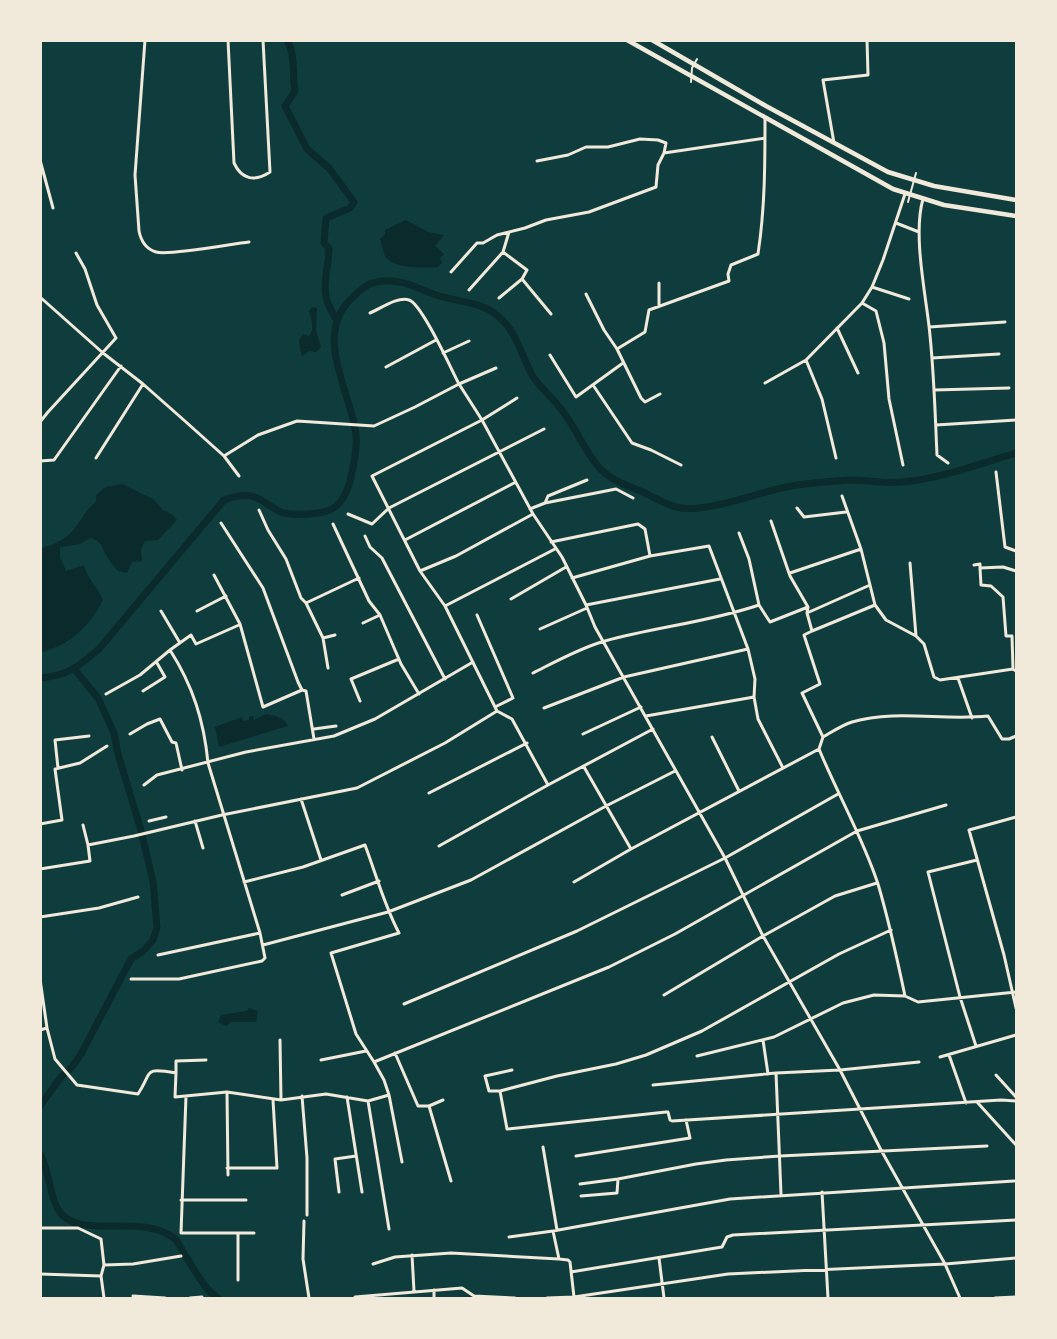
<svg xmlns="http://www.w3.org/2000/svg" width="1057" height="1339" font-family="Mulish,sans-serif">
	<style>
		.water { fill: #0a2a2b }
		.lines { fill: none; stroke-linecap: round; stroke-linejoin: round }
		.canal { stroke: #0a2a2b; stroke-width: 7 }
		.pedestrian { stroke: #f1e9da; stroke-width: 2 }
		.minor { stroke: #f1e9da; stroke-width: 3 }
		.trunk { stroke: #f1e9da; stroke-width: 4.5 }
	</style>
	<rect width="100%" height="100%" fill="#0f3d3e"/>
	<path class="water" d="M406,220L428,232L444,235L435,246L444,254L440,258L442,263L438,267C423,268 396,269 385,257L380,239L385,234V230Z
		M312,307L317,308L316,331L321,347L316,352L309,351L302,356C300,348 296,339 304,334L309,336C315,329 311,319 309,311Z
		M122,484L153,499L163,510L173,515L177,520L158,540L145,541L141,549L142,561L132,562L127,573L118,571C114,566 109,561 106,555C102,547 101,540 90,538L80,544L60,547V557L66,571L84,565C88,581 98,586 103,600C90,626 69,646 41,652L42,548C53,545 68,538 75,528C82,519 86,509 96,502V495L106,487Z
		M266,714C275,716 284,717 288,726L219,747L215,727L242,717L243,721L249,720V717L253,716L254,720Z
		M249,1008L258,1011L256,1022H231L226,1026L218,1022L221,1015L247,1011Z"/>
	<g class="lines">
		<path class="canal" d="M287,40C296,56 292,74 295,91L285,106L307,149L329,168L354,202L350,208L326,218L324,243L329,248C329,265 322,285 327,301C329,307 333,313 336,319
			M40,678C68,676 79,666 99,649L224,500C232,497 242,494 251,496C262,498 271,508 281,512C292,516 325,515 335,507C345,499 350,484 352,472C355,459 358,441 355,428C348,388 315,335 350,300C358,292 366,284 377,282C398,277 417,288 436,295C457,302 481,301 499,317C517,332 521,355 532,375C540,388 552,397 561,409C575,426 583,448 597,465C610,481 627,485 645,493C655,498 665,504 676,507C703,515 761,491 791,486C810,483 832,481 852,480C869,480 886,484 903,482C942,478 979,464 1016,453
			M40,1106L61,1077L72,1067L81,1054L131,959L143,951L153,940L157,928L153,881L140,827L118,754L114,733L98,698L75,670
			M40,1154C50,1172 49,1196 59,1211C79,1241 142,1212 175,1239C179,1243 182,1250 185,1255C195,1270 203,1288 218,1298"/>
		<path class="pedestrian" d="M691,82L692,68L697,59
			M908,202L916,173"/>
		<path class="minor" d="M145,40L135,175L139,231C141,241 146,249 156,252C169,256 231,244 249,242
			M228,40L234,163C242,180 255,182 270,172L263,40
			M834,143L823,80L868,75L867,40
			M40,160L53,208
			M537,161L568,155L586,147H608L640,139L658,140L666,143L664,153
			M923,199C913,233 925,291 929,326C934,369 935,412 937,455L948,463
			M896,223L919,232
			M509,232L503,252L527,270L522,279L551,314
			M451,272L477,243H483L497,235L525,228L546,220L589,212L656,187L658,165L664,153L765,138
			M659,283V306
			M872,287L909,299
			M469,290L503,252
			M586,294L604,330L617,349
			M40,297L103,353L143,384L186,422L224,456L239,476
			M499,298L522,279
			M862,303L876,311L884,343L889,399L903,465
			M370,313C380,309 398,296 409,300C422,304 451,369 459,384L496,368
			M929,327L1005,322
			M837,328L858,373
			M443,353L469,341
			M550,355L576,397L623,363
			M932,358L999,354
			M806,360L822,399L836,458
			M386,367L436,340
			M765,383L806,360L862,303L872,287L883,260L905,194
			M593,385L632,443L651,450L681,465
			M934,390L1009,388
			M660,394L645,402L641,398L617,349L645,332L649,310L729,281L728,274L731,265L758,254C765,208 765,164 765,118
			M40,422L48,412L116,338L97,305L85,269L76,253
			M936,425L1016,420
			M224,456L258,435L297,421L374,426L415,407L459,384L482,420L533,514L562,557L586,605L595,627L725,858L763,936L840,1070L881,1150L945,1264L960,1298
			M96,458L143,384
			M40,461L54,460L121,366
			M996,472L1005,547L1016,551
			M842,496L861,549L875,605L886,620L916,636L924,644L934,677L940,680L1013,669L1016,671
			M545,503L548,496L587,480
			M797,508L804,517L846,512
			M530,509L545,503L616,489L633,498
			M259,510L268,530L286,559L301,598L306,603L323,638L328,668
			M348,514L372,524L389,508L544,429
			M771,521L790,576L808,607L807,613L812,631L804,635L820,684L802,693L823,737
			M221,523L263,588L298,682L302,690L306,691L314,739
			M333,524L369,601L380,615L401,664L419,694
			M739,533L749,559L759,605L770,622L808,607
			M365,536L370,547L382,558L445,679
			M405,540L514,483
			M551,542L638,524L645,529L650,556
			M910,563L916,636
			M974,565L980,564V568L1003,567L1016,571
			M980,568L981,585L991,586L1003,597L1006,636H1012L1013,669
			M420,571L456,556L533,514
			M790,573L861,549
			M214,575L240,624L263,707L302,690
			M572,578L650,556L709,546L748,649L755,679L754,697L758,719L783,768
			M511,599L566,567
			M306,603L359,578
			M586,605L720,579
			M445,606L555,549
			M161,611L180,643
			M197,611L226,596
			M807,613L870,585
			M477,615L513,698L495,707
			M363,623L380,615
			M540,629L587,608
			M812,631L875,605
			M323,638L335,635
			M170,650L191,635L196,644L239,625
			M533,673C555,662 582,647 605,641C656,627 709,622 759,605
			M958,678L972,718
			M143,691L165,677L157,663
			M106,694L140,675L170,650C193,686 204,721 208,763L260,933L265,958L262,961L179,979H131
			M360,701L351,679L399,659
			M544,708L624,677L748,649
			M497,711L445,606L420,571L372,476L482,420L517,398
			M646,716L754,697
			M314,729L336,726
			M130,734L147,724L160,719L172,742L176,743L182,770
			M583,734L641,707
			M712,737L739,791
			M819,749C838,795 863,838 878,884C889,921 897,958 905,996
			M584,767L631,849
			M58,768L55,740L89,736
			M144,785L157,775L246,752L334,736L375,719L473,662
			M429,793L527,743
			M301,799L321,860
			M1016,817L969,830L1004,955L1016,1008
			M149,821L166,817
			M195,821L203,848
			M40,824L62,820L55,769L80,763L107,746
			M83,825L88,845
			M439,846L548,785
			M40,869L90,861L88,845L134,836L222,815L357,788L445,743L497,711L512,719L548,785L653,729
			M244,882L303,867L365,845C376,874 384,905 399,933L331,953L356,1034L374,1062L609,967L675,934L857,831L946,805
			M574,882L631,849L819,749L823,737C832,732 842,725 852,722C896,709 943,721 988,716L1002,739H1009L1016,736
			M342,895L379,881
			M40,917L99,908L138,897
			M263,945L388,912L471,880L606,806L675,771
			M158,955L260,933
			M40,979L47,1028L55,1059L77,1085L138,1094C153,1072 142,1067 176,1073L175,1097L227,1092L281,1100L326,1094L368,1101L389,1095L384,1080L374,1062
			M664,995L763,936L835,896L877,883
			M404,1004L577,931L725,858L838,794
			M40,1030L47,1028
			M280,1040L281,1100
			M763,1040L768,1074
			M976,1046L960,997L928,872L977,860
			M395,1053L418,1106H429L451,1181
			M949,1055L966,1103
			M697,1056L774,1037L843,1003L874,995L905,996L918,1002L1016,992
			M940,1057L1016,1035
			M321,1060L366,1051
			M512,1070L485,1076L489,1091H500L507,1129L666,1112H668L670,1120L672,1121L1001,1100L1016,1101
			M176,1073V1061L206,1060
			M776,1073L781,1194
			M996,1075L1016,1097
			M653,1085L776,1073L840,1070L919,1062
			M500,1091L557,1076L616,1064L646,1055L702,1031L839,954L891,930
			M227,1092L228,1175
			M389,1095L402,1162
			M186,1096L181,1233H254
			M302,1096L307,1158V1215
			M347,1097L362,1192
			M368,1101L389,1229
			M977,1102L1016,1145
			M429,1106L443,1100
			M543,1147L557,1230
			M576,1156L690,1138L686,1120
			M227,1168H277L273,1100
			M580,1184L618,1179
			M339,1192L335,1159L356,1156
			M822,1192L828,1298
			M581,1196L617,1193L618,1179L696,1164L726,1160L780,1156L987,1146
			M181,1200H246
			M304,1221L303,1259L309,1298
			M40,1228H78L101,1239L104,1265
			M553,1231L559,1259L568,1260L570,1262L574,1297
			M238,1233V1280
			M509,1237L553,1231L730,1199L1014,1181
			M412,1255L414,1291
			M659,1258L664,1298
			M373,1264L395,1257L451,1253L559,1259
			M571,1272L722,1247L727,1237L733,1235L1016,1220
			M40,1274L101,1276
			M434,1290V1298
			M133,1296L165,1298
			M355,1297L462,1288L474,1296L515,1298
			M104,1298L101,1276L104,1265L133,1264L181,1256
			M190,1298L202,1297
			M547,1298L574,1297L728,1274L945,1264L1016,1258
			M995,1298L1016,1297"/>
		<path class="trunk" d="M627,40L893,189L944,205L1016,216
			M652,40L766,106L888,172L934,186L1016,200"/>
	</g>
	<rect width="1057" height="1339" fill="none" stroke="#f1e9da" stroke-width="84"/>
</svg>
